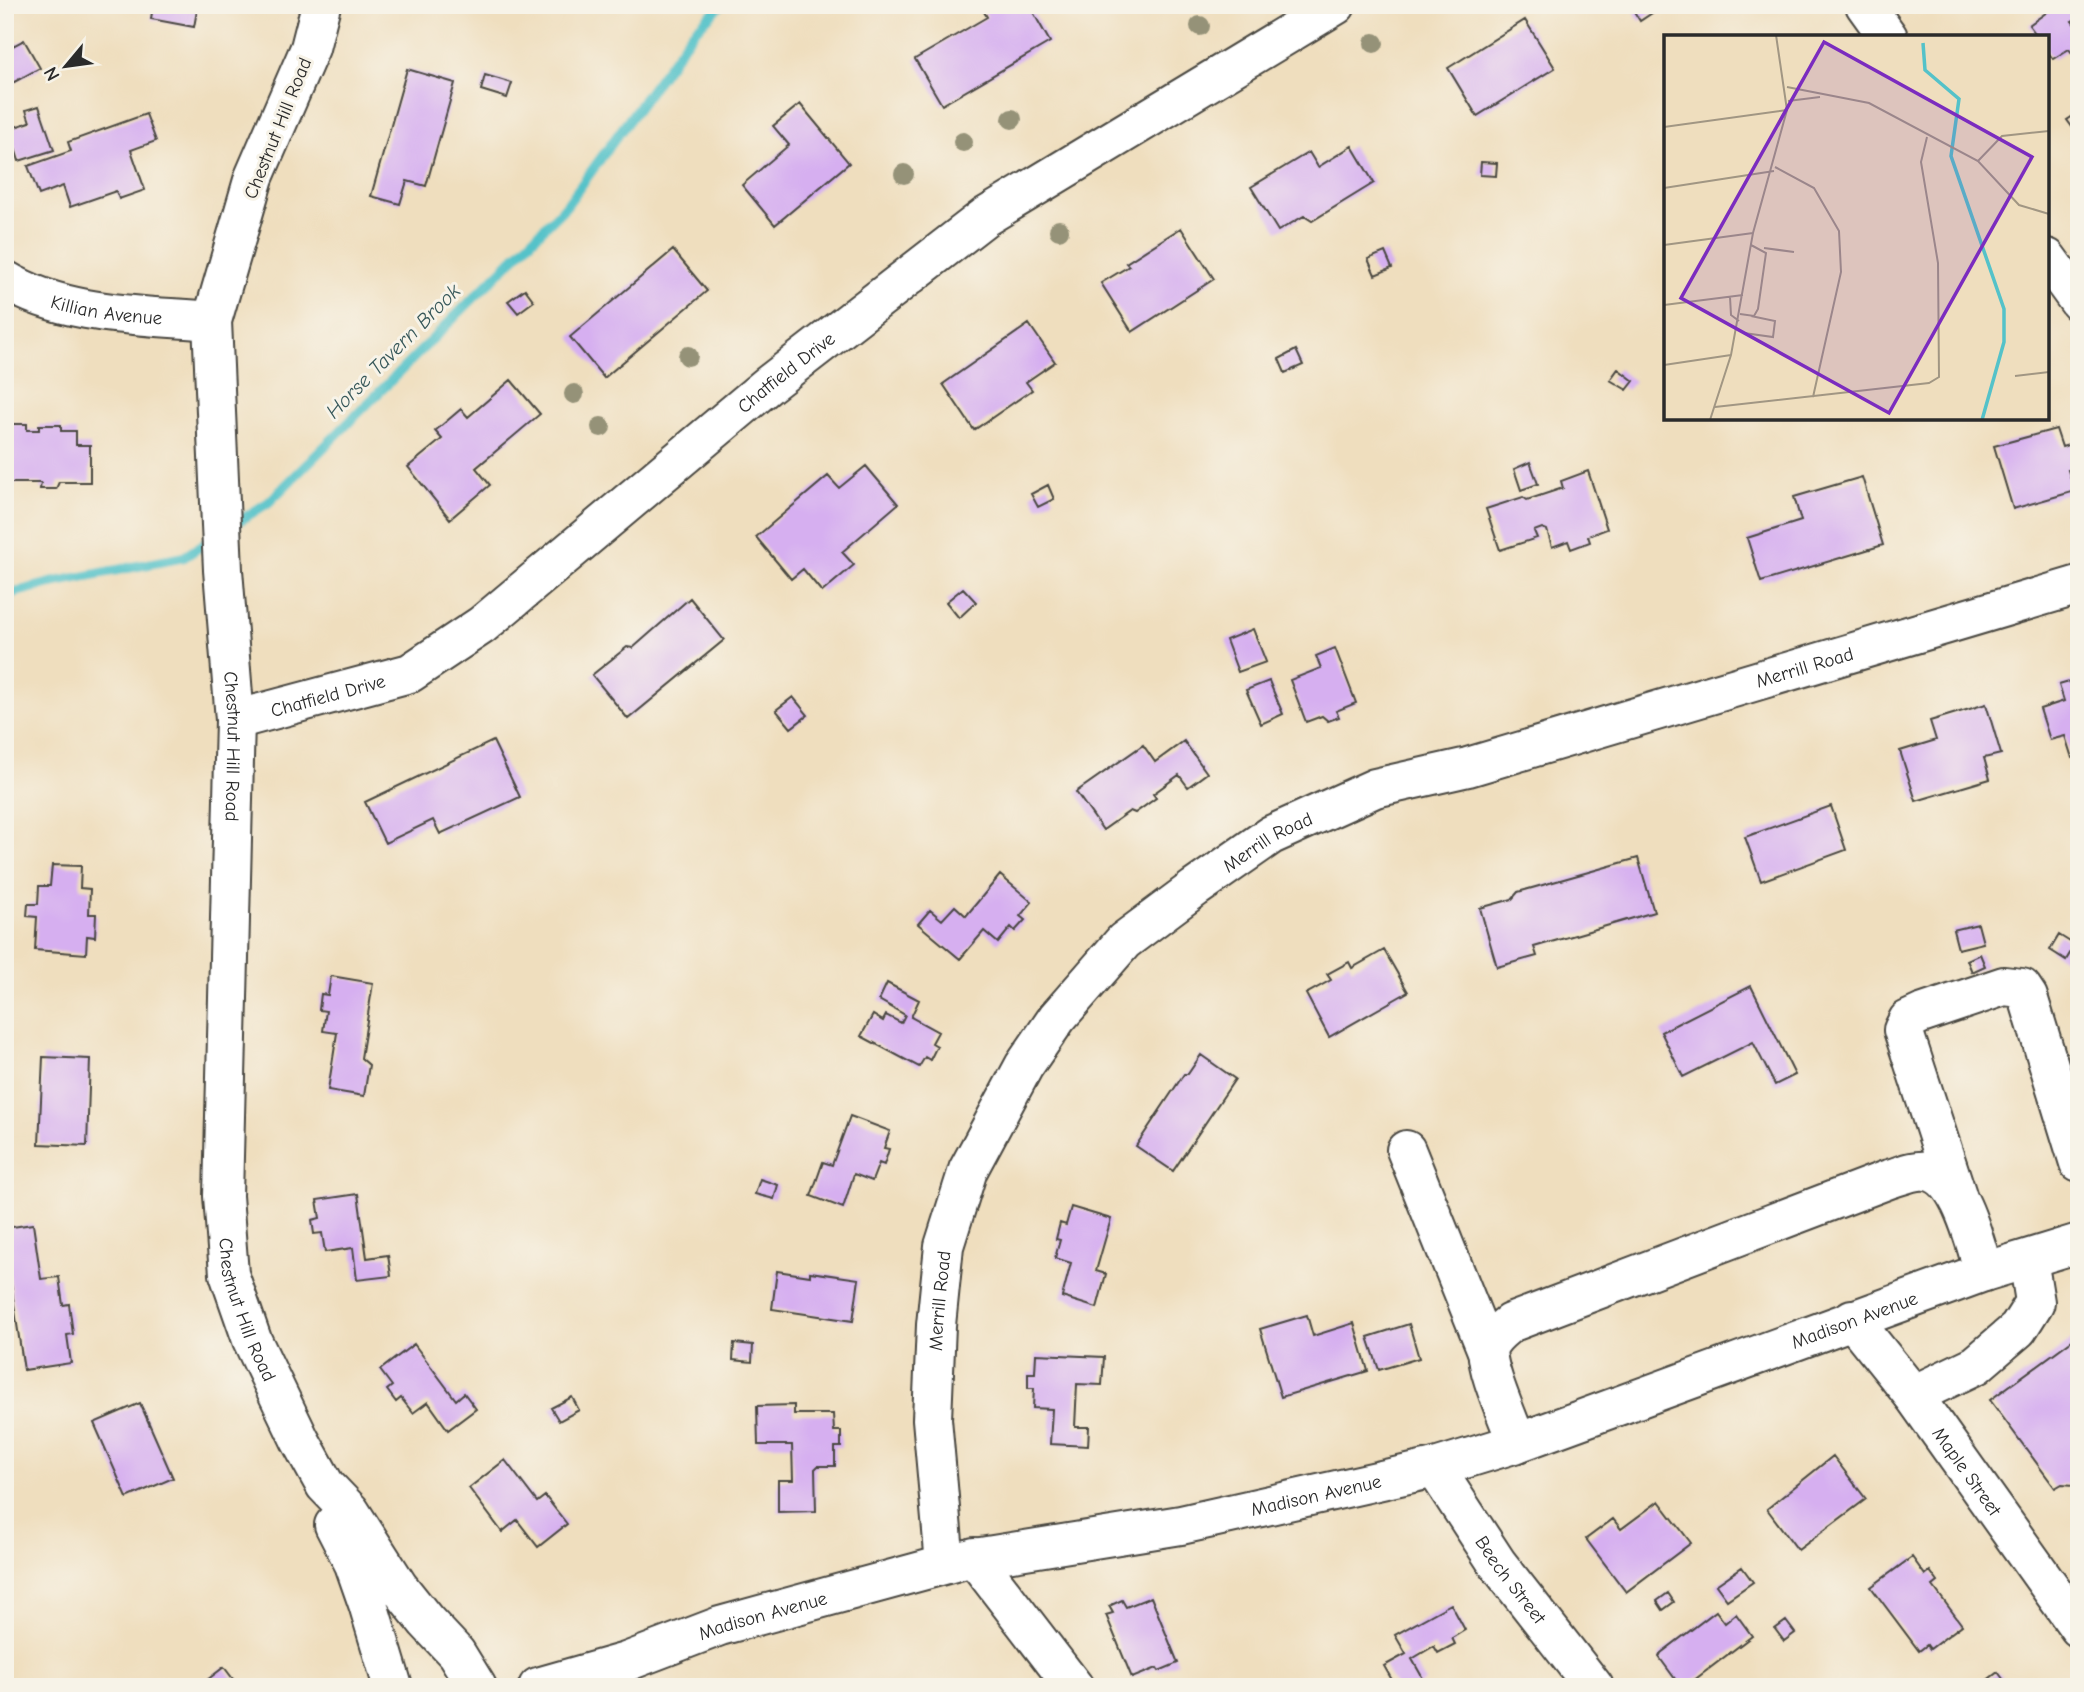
<svg xmlns="http://www.w3.org/2000/svg" width="2084" height="1692" font-family="'Comic Neue',sans-serif">
	<style>
		.lines { fill: none; stroke-linecap: round; stroke-linejoin: round }
		.stream { stroke: #54c2c9; stroke-width: 10 }
		.building { fill: #d6aff0 }
		.minor-casing { stroke: #484641; stroke-width: 42 }
		.minor { stroke: #fff; stroke-width: 38 }
		.tree { fill: #959278 }
		.labels { text-anchor: middle; stroke-width: 6; stroke-linejoin: round; paint-order: stroke }
		.street-label { font-size: 19px; fill: #2b2b2b; stroke: #f7f3e8 }
		.water-label { font-size: 21px; font-style: italic; fill: #37585a; stroke: #f7f3e8 }
		.inset-river { fill: none; stroke: #54c2c9; stroke-width: 3.5 }
		.inset-road { fill: none; stroke: #a19683; stroke-width: 2 }
		.view { fill: #7b2cbf; fill-opacity: 0.15; stroke: #7b2cbf; stroke-width: 3.5 }
		.inset-edge { fill: none; stroke: #2b2b2b; stroke-width: 3.5 }
	</style>
	<rect width="100%" height="100%" fill="#f7f3e8"/>
	<filter id="ink" filterUnits="userSpaceOnUse"><feTurbulence type="fractalNoise" baseFrequency=".0143" numOctaves="2"/><feDisplacementMap in="SourceGraphic" scale="14" xChannelSelector="R" yChannelSelector="G"/><feConvolveMatrix kernelMatrix="1 2 1 2 8 2 1 2 1" color-interpolation-filters="sRGB"/></filter>
	<filter id="wash" filterUnits="userSpaceOnUse"><feTurbulence type="fractalNoise" baseFrequency=".00686" numOctaves="4" result="noise"/><feDisplacementMap in="SourceGraphic" scale="28" xChannelSelector="R" yChannelSelector="G"/><feGaussianBlur stdDeviation="1.57" result="paint"/><feColorMatrix in="noise" values="0 0 0 0 0 0 0 0 0 0 0 0 0 0 0 0 0 1.4 0 .05"/><feComposite in="paint" operator="in"/></filter>
	<g filter="url(#wash)">
		<rect width="100%" height="100%" fill="#efdebe"/>
		<g class="lines">
			<path class="stream" d="M230,527L269,502L566,206L693,32L721,5
				M5,595L51,583L184,557L213,538"/>
		</g>
		<g id="blocks">
			<path class="building" d="M153,5H198L194,27L151,19Z
				M980,5H1029L1050,42L942,105L915,59L987,17Z
				M1630,5H1664L1640,21Z
				M2057,5H2079V17L2072,21L2079,30V63L2069,49L2053,59L2047,51V37H2038L2029,25Z
				M1525,20L1555,68L1477,116L1448,68Z
				M24,40L40,68L5,87V50Z
				M407,69L455,83L426,186L407,181L400,204L371,196Z
				M485,75L512,83L507,98L481,90Z
				M800,104L849,163L775,225L742,185L789,145L773,126Z
				M39,106L54,150L19,161L9,129L30,122L26,110Z
				M2079,112V148L2073,139L2078,135L2067,120Z
				M146,114L156,141L131,150L145,190L119,199L116,191L70,207L63,186L39,195L28,166L71,151L68,142Z
				M1352,146L1374,183L1312,221L1304,216L1278,231L1251,187L1309,152L1318,167Z
				M1481,162L1497,163L1496,176L1480,175Z
				M1181,228L1214,279L1132,332L1101,283L1129,266L1126,263Z
				M673,250L707,291L604,378L570,337Z
				M1385,252L1392,268L1375,275L1368,259Z
				M525,289L534,301L518,313L508,301Z
				M1029,324L1055,362L1026,382L1032,390L974,430L943,384Z
				M1296,350L1303,365L1285,373L1279,359Z
				M1618,369L1634,381L1627,390L1610,380Z
				M511,380L540,414L476,468L490,485L450,519L408,467L442,439L435,431L461,409L468,417Z
				M5,424H27V430H39V425H61V431H76V445H90V482H59L56,489H40L41,483H5Z
				M2056,429L2062,447L2078,442L2079,467L2068,470L2075,491L2013,509L1994,446Z
				M1530,462L1538,484L1521,490L1514,469Z
				M866,466L898,504L842,552L854,565L822,592L803,569L791,579L756,537L828,476L839,488Z
				M1588,471L1607,529L1588,536L1590,542L1571,549L1568,541L1552,547L1547,530L1542,528L1534,531L1537,538L1500,550L1486,509L1523,497L1527,500L1563,488L1561,481Z
				M1862,477L1883,545L1761,582L1747,538L1801,521L1794,497Z
				M1048,485L1054,499L1038,507L1031,494Z
				M963,588L976,602L959,618L946,602Z
				M690,598L724,640L628,719L592,675L627,647L633,648Z
				M1253,629L1266,662L1238,672L1226,640Z
				M1335,648L1356,703L1336,711L1339,717L1328,721L1322,716L1306,722L1290,680L1321,668L1316,656Z
				M2079,679V756L2072,758L2065,736L2050,740L2040,709L2064,701L2059,685Z
				M1269,681L1283,714L1261,724L1246,690Z
				M793,697L808,715L791,728L776,710Z
				M1986,704L2001,754L1984,758L1990,779L1916,801L1900,751L1936,740L1930,721Z
				M493,741L520,797L440,834L433,820L385,843L365,802Z
				M1184,741L1207,773L1188,787L1179,775L1153,794L1156,798L1135,813L1130,811L1103,830L1076,792L1143,745L1155,762Z
				M1831,806L1846,850L1761,881L1745,837Z
				M1638,858L1654,912L1534,947L1537,956L1497,967L1480,908L1512,899L1518,892Z
				M52,865L81,866L80,888L90,889L89,914H96L95,937L87,936L86,954L35,950L37,917L27,916L28,904H38L39,886H50Z
				M1000,875L1032,902L1020,916L1025,920L1015,931L1011,927L998,943L984,931L960,959L918,924L930,910L942,920L955,906L966,916Z
				M1978,924L1983,943L1958,949L1953,930Z
				M2059,935L2075,945L2066,960L2050,950Z
				M1384,950L1408,992L1329,1037L1306,994L1331,980L1327,974L1349,962L1352,968Z
				M1980,954L1985,966L1972,972L1967,960Z
				M331,976L373,983L361,1058L369,1065L364,1096L328,1090L337,1033L323,1031L326,1011L319,1010L321,994L328,995Z
				M887,983L919,1000L911,1017L938,1032L932,1043L937,1046L930,1060L925,1057L919,1067L861,1036L873,1015L883,1021L886,1015L901,1023L905,1015L879,1000Z
				M1751,986L1795,1075L1775,1085L1753,1042L1683,1077L1661,1032Z
				M1201,1055L1235,1079L1173,1171L1136,1146L1184,1074H1188Z
				M43,1057L90,1059L87,1146L39,1144Z
				M850,1116L890,1131L884,1148L889,1149L884,1165L879,1163L872,1181L854,1174L843,1208L811,1196L823,1162L832,1165Z
				M760,1179L778,1185L774,1199L755,1194Z
				M358,1194L367,1258L388,1255L391,1276L357,1280L353,1248L325,1252L322,1233L314,1234L312,1220L320,1218L317,1200Z
				M1071,1207L1111,1219L1096,1271L1106,1274L1097,1308L1062,1297L1071,1263L1055,1258L1060,1240L1056,1239L1060,1223L1066,1225Z
				M33,1224L41,1279L59,1277L63,1305L69,1304L73,1334L67,1335L71,1363L24,1370L8,1265H5V1228Z
				M777,1271L810,1276V1272L859,1279L853,1321L772,1309Z
				M1307,1315L1313,1336L1354,1323L1368,1371L1281,1397L1260,1329Z
				M1409,1324L1419,1358L1379,1370L1368,1337Z
				M2079,1335V1482L2074,1485L2062,1484L2055,1488L1990,1400Z
				M734,1343L753,1345L752,1362L733,1360Z
				M414,1344L456,1400L464,1393L476,1409L448,1430L428,1402L413,1413L401,1398L396,1402L387,1390L392,1386L380,1370Z
				M1036,1354L1104,1357L1102,1385L1077,1384L1075,1427H1089L1088,1446L1050,1444L1052,1409L1033,1408L1034,1388H1028V1373H1035Z
				M572,1397L579,1410L559,1421L551,1408Z
				M140,1403L173,1478L127,1498L94,1423Z
				M794,1405V1414H833L834,1431H841V1447H835V1466H818L815,1469L816,1511L778,1512V1480H793L792,1445H758L757,1406Z
				M1833,1456L1866,1499L1798,1550L1767,1509Z
				M505,1460L537,1502L545,1496L567,1524L538,1547L517,1520L502,1532L469,1488Z
				M1659,1501L1691,1543L1626,1592L1586,1539L1613,1519L1621,1529Z
				M1912,1557L1925,1575L1930,1571L1938,1582L1933,1586L1962,1625L1930,1649L1927,1645L1919,1651L1871,1587Z
				M1742,1567L1753,1582L1727,1600L1716,1585Z
				M1668,1593L1674,1602L1663,1610L1657,1601Z
				M1151,1597L1178,1663L1159,1671L1157,1668L1132,1678L1106,1615L1113,1613L1109,1606L1122,1600L1126,1607Z
				M1451,1604L1465,1630L1452,1638L1455,1644L1438,1653L1434,1646L1412,1659L1425,1682L1417,1687H1396L1384,1666L1406,1654L1395,1635Z
				M1716,1611L1725,1623L1736,1614L1752,1636L1685,1687H1681L1659,1657L1661,1653Z
				M1786,1621L1795,1633L1784,1641L1775,1629Z
				M224,1667L239,1687H198Z
				M1998,1672L2009,1687H1978Z"/>
		</g>
	</g>
	<g filter="url(#ink)">
		<use href="#blocks" fill-opacity="0" stroke="#484641" stroke-width="2"/>
		<g class="lines">
			<g class="minor-casing">
				<g id="minor">
					<path id="s1" d="M321,5L310,48L254,177L212,321L223,570L235,720L223,1196L229,1274L252,1340L300,1440L325,1485L350,1511L398,1586L426,1621L456,1653L477,1687"/>
					<path d="M1865,5L1888,37"/>
					<path d="M2047,258L2079,302"/>
					<path id="s2" d="M5,280C66,317 144,315 212,321"/>
					<path id="s3" d="M235,720L410,673L482,625L768,385L985,217L1336,5"/>
					<path d="M1406,1150L1487,1351"/>
					<path d="M1957,1195L1903,1030L1908,1020L1921,1014L2004,986L2022,988L2028,997L2079,1163"/>
					<path id="s4" d="M1852,1319L1913,1395L2079,1628"/>
					<path d="M1913,1395L1976,1365L2018,1329L2035,1302L2028,1259"/>
					<path d="M1517,1443C1511,1425 1483,1363 1488,1348C1492,1336 1501,1331 1510,1323L1889,1179C1900,1176 1914,1169 1926,1171C1961,1175 1975,1245 1984,1272"/>
					<path id="s5" d="M1435,1468L1497,1563L1594,1687"/>
					<path d="M334,1525L354,1564L368,1604L393,1687"/>
					<path d="M974,1557L1074,1687"/>
					<path id="s6" d="M945,1564L932,1419L936,1325L944,1246L968,1170L1024,1066L1057,1018L1124,941L1195,888L1271,835L1375,788L1468,767L2079,585"/>
					<path id="s7" d="M538,1687L626,1662L720,1626L962,1560L1181,1525L1435,1468L1517,1443L1984,1272L2079,1243"/>
				</g>
			</g>
			<use href="#minor" class="minor"/>
		</g>
		<g class="tree">
			<circle cx="1200" cy="26" r="10"/>
			<circle cx="1374" cy="43" r="10"/>
			<circle cx="1012" cy="119" r="10"/>
			<circle cx="963" cy="142" r="10"/>
			<circle cx="904" cy="174" r="10"/>
			<circle cx="1059" cy="230" r="10"/>
			<circle cx="688" cy="356" r="10"/>
			<circle cx="574" cy="394" r="10"/>
			<circle cx="601" cy="427" r="10"/>
		</g>
	</g>
	<g class="labels">
		<g class="street-label">
			<text transform="translate(277 128) rotate(-68)" y="7">Chestnut Hill Road</text>
			<text dy="7" stroke="none"><textPath href="#s2" startOffset="107">Killian Avenue</textPath></text>
			<text dy="7" stroke="none"><textPath href="#s3" startOffset="663">Chatfield Drive</textPath></text>
			<text dy="7" stroke="none"><textPath href="#s6" startOffset="1419">Merrill Road</textPath></text>
			<text dy="7" stroke="none"><textPath href="#s3" startOffset="96">Chatfield Drive</textPath></text>
			<text dy="7" stroke="none"><textPath href="#s1" startOffset="761">Chestnut Hill Road</textPath></text>
			<text dy="7" stroke="none"><textPath href="#s6" startOffset="852">Merrill Road</textPath></text>
			<text dy="7" stroke="none"><textPath href="#s6" startOffset="264">Merrill Road</textPath></text>
			<text dy="7" stroke="none"><textPath href="#s1" startOffset="1328">Chestnut Hill Road</textPath></text>
			<text dy="7" stroke="none"><textPath href="#s7" startOffset="1370">Madison Avenue</textPath></text>
			<text dy="7" stroke="none"><textPath href="#s4" startOffset="191">Maple Street</textPath></text>
			<text dy="7" stroke="none"><textPath href="#s7" startOffset="803">Madison Avenue</textPath></text>
			<text dy="7" stroke="none"><textPath href="#s5" startOffset="135">Beech Street</textPath></text>
			<text dy="7" stroke="none"><textPath href="#s7" startOffset="236">Madison Avenue</textPath></text>
		</g>
		<g class="water-label">
			<text transform="translate(393 351) rotate(-45)" y="7">Horse Tavern Brook</text>
		</g>
	</g>
	<g transform="translate(1664 35)">
		<rect width="385" height="385" fill="#efdebe"/>
		<path class="inset-river" d="M259,8L261,35L295,64L287,121L340,274V307L318,385"/>
		<path class="inset-road" d="M123,52L205,68L314,126L355,170L385,179M124,66L156,62M0,92L123,75M314,126L338,101L385,96M111,132L150,153L175,196L177,237L149,362M0,153L110,136M0,210L89,198M100,213L130,217M66,262L67,280L75,286M0,270L79,260M76,279L90,281L94,274L102,218L87,210M80,298L109,302L111,286L87,281M0,330L67,320M351,341L385,337M51,372L265,348L275,342L274,228L257,127L263,102M46,385L67,320L89,198L123,75L112,0"/>
		<path class="view" d="M160,7L368,122L225,378L17,263Z"/>
		<rect width="385" height="385" class="inset-edge"/>
	</g>
	<rect width="2084" height="1692" fill="none" stroke="#f7f3e8" stroke-width="28"/>
	<g transform="translate(66 66) rotate(241)" stroke="#f7f3e8" stroke-width="5" paint-order="stroke">
	<path d="M0-5L12 26L0 18L-12 26Z" fill="#2b2b2b"/>
	<text y="-10" font-size="19" font-weight="bold" text-anchor="middle" fill="#2b2b2b">N</text>
	</g>
</svg>
